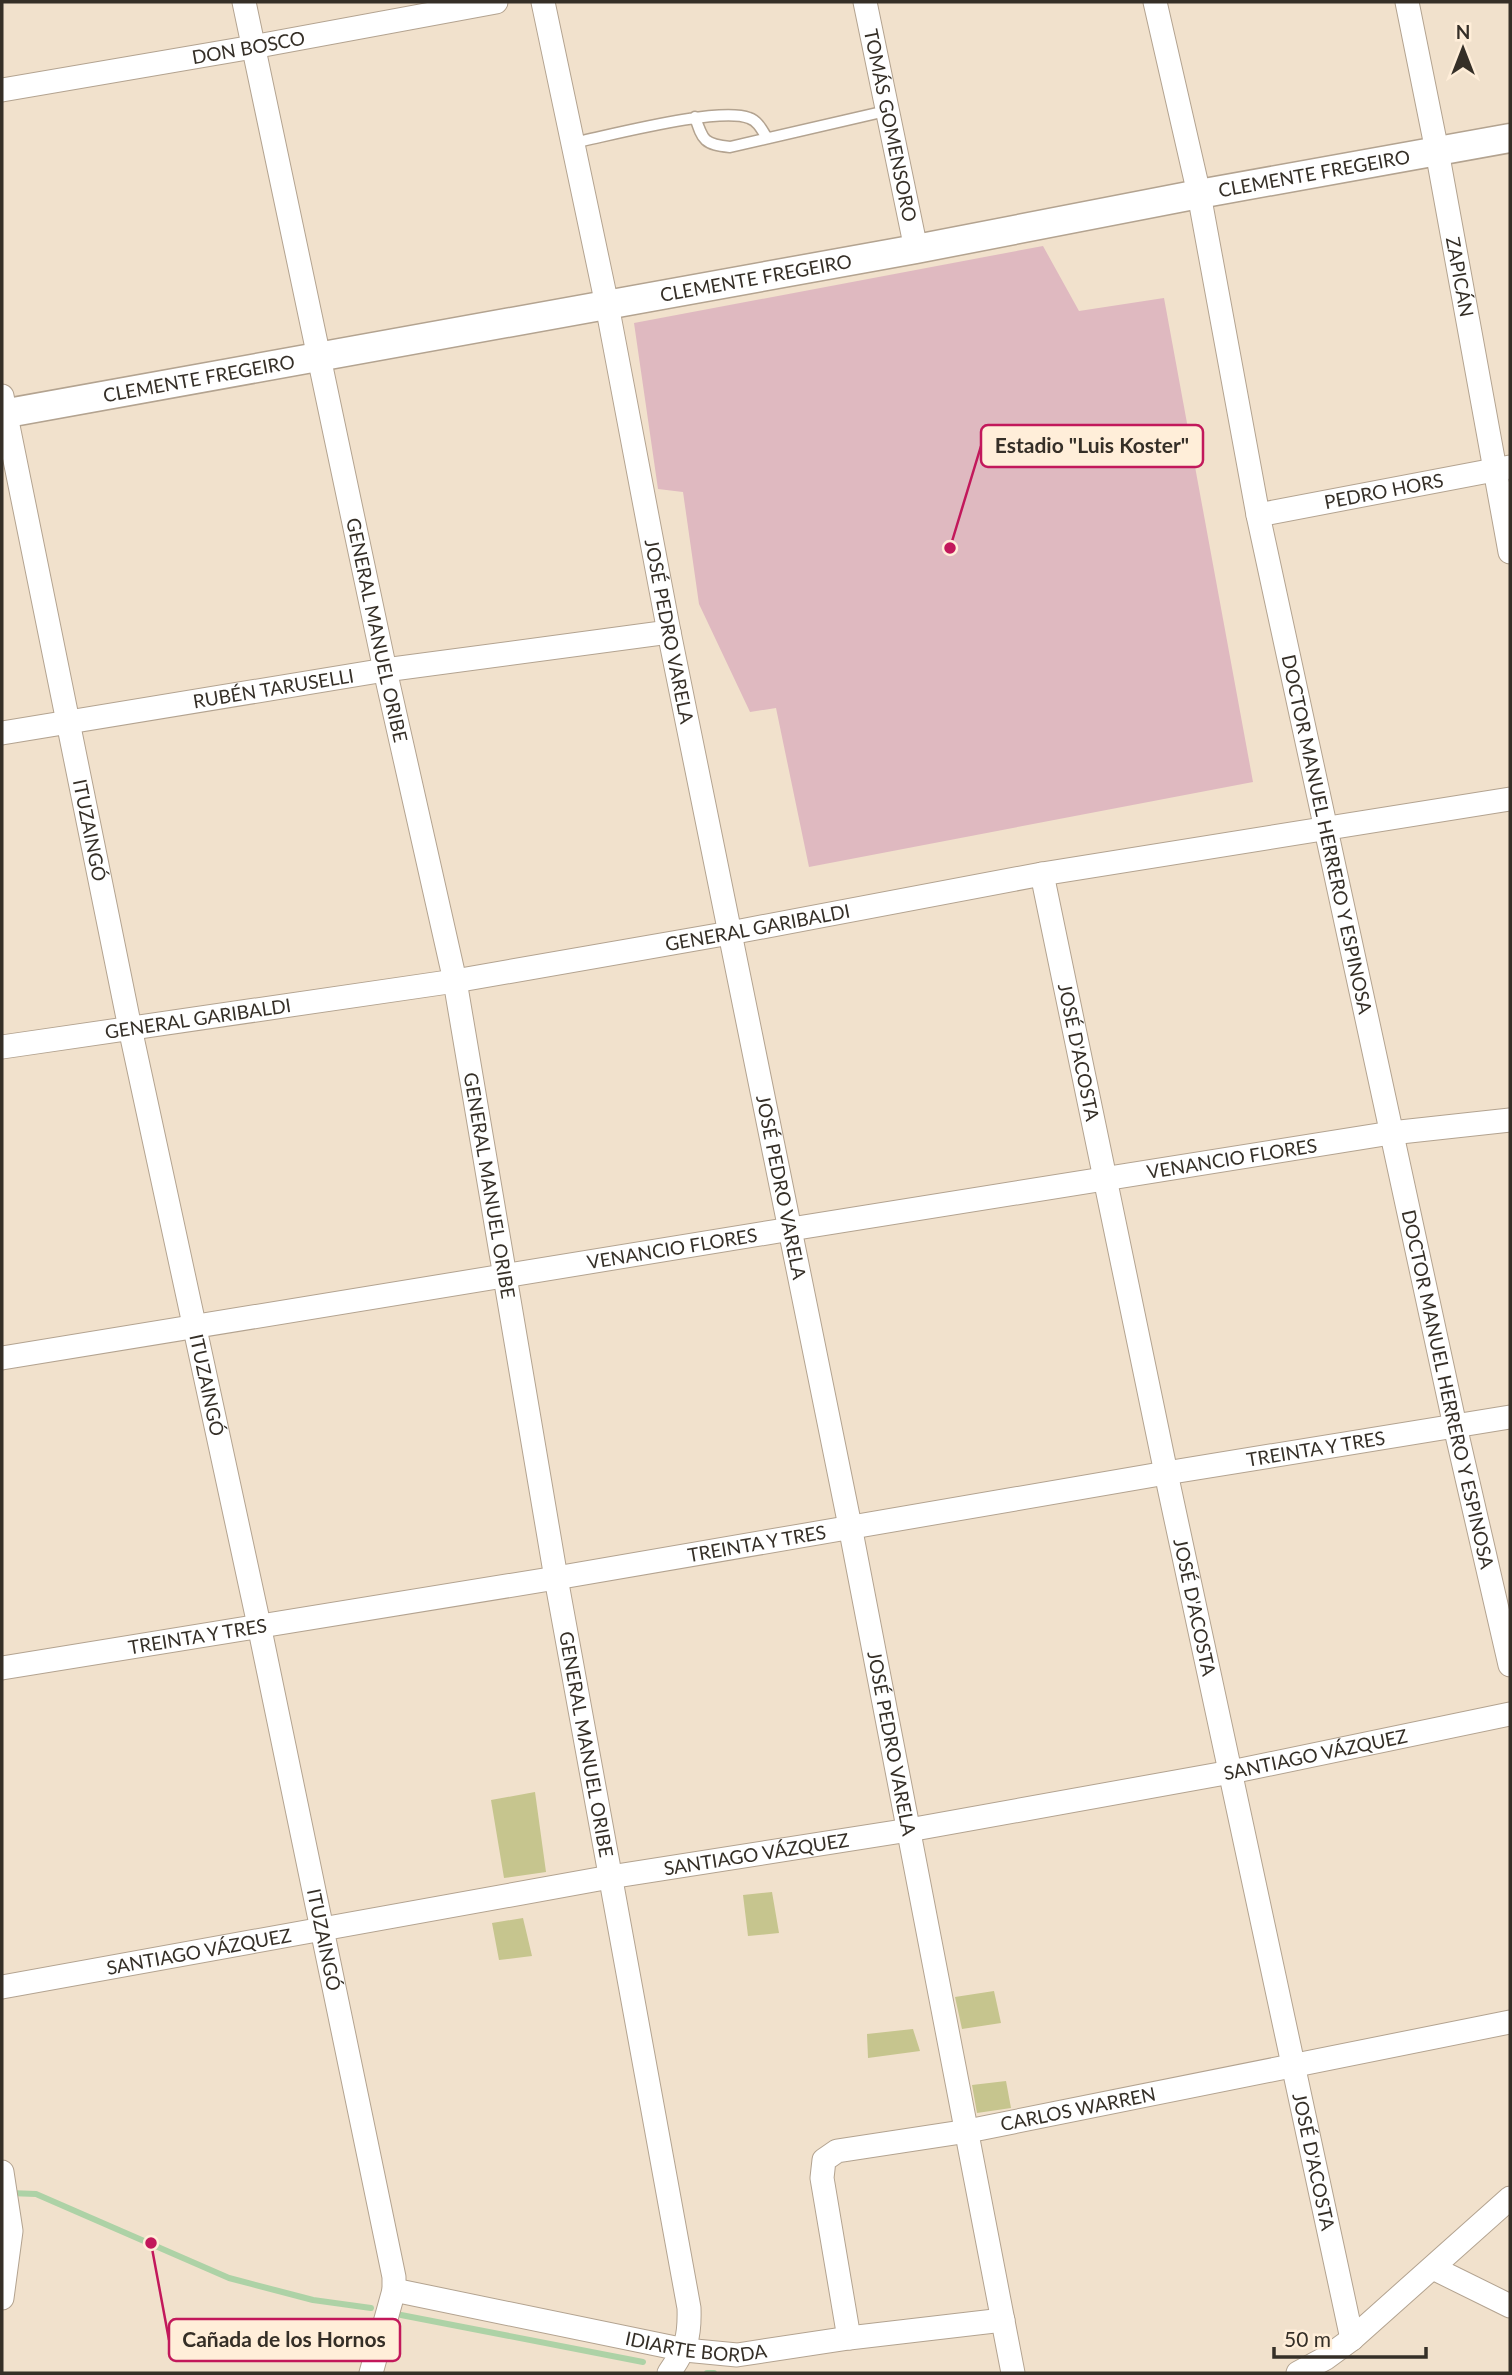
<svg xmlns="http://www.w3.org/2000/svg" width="1512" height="2375" font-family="Lato,sans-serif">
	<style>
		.green { fill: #dfb9c0 }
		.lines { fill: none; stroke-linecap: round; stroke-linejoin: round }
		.stream { stroke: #add2a6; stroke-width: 6 }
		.building { fill: #c6c58e }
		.service-casing { stroke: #b3a390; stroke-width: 13 }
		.minor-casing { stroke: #b3a390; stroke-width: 25 }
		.tertiary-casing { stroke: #b3a390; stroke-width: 31 }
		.service { stroke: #fff; stroke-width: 10 }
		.minor { stroke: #fff; stroke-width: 23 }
		.tertiary { stroke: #fff; stroke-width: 28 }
		.labels { text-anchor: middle; stroke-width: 7; stroke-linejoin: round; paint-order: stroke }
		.street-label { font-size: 19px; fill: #352f27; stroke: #ffeed9 }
		.leader { fill: none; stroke: #c2185b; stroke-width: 2.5 }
		.callout-dot { fill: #c2185b; stroke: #ffeed9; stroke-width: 2.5 }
		.callout { fill: #ffeed9; stroke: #c2185b; stroke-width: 2.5 }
		.callout-label { font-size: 21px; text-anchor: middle; font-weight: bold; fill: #352f27 }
	</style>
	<rect width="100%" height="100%" fill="#f1e1cc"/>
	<path class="green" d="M1043,246L1079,311L1164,298L1253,782L809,867L776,708L750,712L699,604L683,492L658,489L634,323Z"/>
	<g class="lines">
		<path class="stream" d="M9,2193L36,2194L229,2278L313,2300L371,2308
			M401,2315L643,2362
			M707,2373H714"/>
	</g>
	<path class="building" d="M535,1792L546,1872L504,1878L491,1800Z
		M772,1892L779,1933L748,1936L743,1895Z
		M523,1918L532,1956L499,1960L492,1923Z
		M994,1991L1001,2023L962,2029L955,1997Z
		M913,2029L920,2051L868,2058L867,2034Z
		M1006,2081L1011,2108L977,2113L972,2085Z"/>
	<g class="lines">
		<g class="service-casing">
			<path id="service" d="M695,117C703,141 704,144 730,147L886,111
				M572,143C608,136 719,106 749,118C758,121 762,130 767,138"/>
		</g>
		<g class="minor-casing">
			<g id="minor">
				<path id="s1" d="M244,2L385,670L455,981L556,1578L689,2308C690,2339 686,2348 669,2373"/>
				<path id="s2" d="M543,2L607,305L669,632L850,1526L1013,2373"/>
				<path id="s3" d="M865,2L916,249"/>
				<path id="s4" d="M1155,2L1199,194L1258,515L1455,1426L1510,1665"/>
				<path id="s5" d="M1407,2L1437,151L1510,552"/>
				<path id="s6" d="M2,90L253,47L496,2"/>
				<path id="s7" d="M2,396L130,1028L259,1625L394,2277V2290L371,2373"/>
				<path id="s8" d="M1258,515L1510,467"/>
				<path id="s9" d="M2,733L385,670L669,632"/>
				<path id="s10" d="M1042,874L1166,1473L1352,2339"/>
				<path id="s11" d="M2,1047L455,981L730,933L1042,874L1510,799"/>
				<path id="s12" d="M2,1358L791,1229L1391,1133L1510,1120"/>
				<path id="s13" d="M2,1668L556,1578L1166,1473L1510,1417"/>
				<path id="s14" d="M2,1987L610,1877L909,1830L1231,1772L1510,1714"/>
				<path d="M2,2172L11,2231L2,2298"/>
				<path d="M1433,2268L1510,2306"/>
				<path id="s15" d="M394,2290L685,2350L737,2355L849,2338L1003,2320"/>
				<path id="s16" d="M849,2338L822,2178L824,2160L837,2151L968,2131L1510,2022"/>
				<path d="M1298,2373L1326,2358L1352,2339L1510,2198"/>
			</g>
		</g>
		<g class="tertiary-casing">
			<g id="tertiary">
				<path id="s17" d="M2,414L916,249L1199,194L1510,138"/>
			</g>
		</g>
		<use href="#service" class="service"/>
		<use href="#minor" class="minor"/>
		<use href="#tertiary" class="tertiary"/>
	</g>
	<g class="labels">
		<g class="street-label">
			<text dy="7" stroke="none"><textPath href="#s6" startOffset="250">DON BOSCO</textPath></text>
			<text dy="7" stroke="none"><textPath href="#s3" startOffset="126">TOMÁS GOMENSORO</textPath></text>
			<text dy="7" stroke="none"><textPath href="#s17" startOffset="1334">CLEMENTE FREGEIRO</textPath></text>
			<text dy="7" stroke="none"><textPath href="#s5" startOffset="280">ZAPICÁN</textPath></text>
			<text dy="7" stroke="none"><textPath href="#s17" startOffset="766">CLEMENTE FREGEIRO</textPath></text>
			<text dy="7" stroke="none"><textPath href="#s17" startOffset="200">CLEMENTE FREGEIRO</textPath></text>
			<text dy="7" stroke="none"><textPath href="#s8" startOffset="128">PEDRO HORS</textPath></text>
			<text dy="7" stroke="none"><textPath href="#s1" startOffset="642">GENERAL MANUEL ORIBE</textPath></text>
			<text dy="7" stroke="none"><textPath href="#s2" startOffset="642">JOSÉ PEDRO VARELA</textPath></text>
			<text dy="7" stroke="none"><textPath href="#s9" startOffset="275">RUBÉN TARUSELLI</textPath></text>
			<text dy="7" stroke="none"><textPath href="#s7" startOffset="443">ITUZAINGÓ</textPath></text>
			<text dy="7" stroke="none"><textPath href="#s4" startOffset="850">DOCTOR MANUEL HERRERO Y ESPINOSA</textPath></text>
			<text dy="7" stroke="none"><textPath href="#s11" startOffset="765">GENERAL GARIBALDI</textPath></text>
			<text dy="7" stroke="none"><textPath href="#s11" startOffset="198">GENERAL GARIBALDI</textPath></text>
			<text dy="7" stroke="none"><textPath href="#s10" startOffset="182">JOSÉ D'ACOSTA</textPath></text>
			<text dy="7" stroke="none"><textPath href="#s12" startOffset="1246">VENANCIO FLORES</textPath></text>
			<text dy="7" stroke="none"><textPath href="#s1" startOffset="1209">GENERAL MANUEL ORIBE</textPath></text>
			<text dy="7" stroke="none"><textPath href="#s2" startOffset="1209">JOSÉ PEDRO VARELA</textPath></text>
			<text dy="7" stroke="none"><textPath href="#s12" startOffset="679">VENANCIO FLORES</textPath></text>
			<text dy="7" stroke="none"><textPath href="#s7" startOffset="1010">ITUZAINGÓ</textPath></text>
			<text dy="7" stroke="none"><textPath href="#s4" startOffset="1418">DOCTOR MANUEL HERRERO Y ESPINOSA</textPath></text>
			<text dy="7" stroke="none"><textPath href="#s13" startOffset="1332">TREINTA Y TRES</textPath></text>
			<text dy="7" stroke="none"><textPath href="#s13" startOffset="765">TREINTA Y TRES</textPath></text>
			<text dy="7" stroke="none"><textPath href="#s10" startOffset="749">JOSÉ D'ACOSTA</textPath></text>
			<text dy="7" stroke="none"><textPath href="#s13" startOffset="198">TREINTA Y TRES</textPath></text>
			<text dy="7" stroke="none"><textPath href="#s2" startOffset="1776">JOSÉ PEDRO VARELA</textPath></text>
			<text dy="7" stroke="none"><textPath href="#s1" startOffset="1776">GENERAL MANUEL ORIBE</textPath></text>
			<text dy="7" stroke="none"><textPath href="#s14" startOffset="1334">SANTIAGO VÁZQUEZ</textPath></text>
			<text dy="7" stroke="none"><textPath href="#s14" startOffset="766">SANTIAGO VÁZQUEZ</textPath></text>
			<text dy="7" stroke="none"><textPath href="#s7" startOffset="1577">ITUZAINGÓ</textPath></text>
			<text dy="7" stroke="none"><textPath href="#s14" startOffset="200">SANTIAGO VÁZQUEZ</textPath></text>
			<text dy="7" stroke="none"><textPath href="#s16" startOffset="441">CARLOS WARREN</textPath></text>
			<text dy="7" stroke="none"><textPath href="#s10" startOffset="1316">JOSÉ D'ACOSTA</textPath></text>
			<text dy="7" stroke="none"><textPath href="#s15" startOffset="308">IDIARTE BORDA</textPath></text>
		</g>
	</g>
	<path class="leader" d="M950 548L981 446M151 2243L169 2340"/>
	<g class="callout-dot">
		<circle cx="950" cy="548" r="7"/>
		<circle cx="151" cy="2243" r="7"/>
	</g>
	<g class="callout">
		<rect x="981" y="425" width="222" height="42" rx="7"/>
		<rect x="169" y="2319" width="231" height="42" rx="7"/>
	</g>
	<g class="callout-label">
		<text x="1092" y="453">Estadio "Luis Koster"</text>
		<text x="284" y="2347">Cañada de los Hornos</text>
	</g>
	<rect width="1512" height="2375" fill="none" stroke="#352f27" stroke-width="7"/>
	<g transform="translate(1463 49)" stroke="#ffeed9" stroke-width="5" paint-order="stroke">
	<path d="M0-5L12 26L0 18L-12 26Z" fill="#352f27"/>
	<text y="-10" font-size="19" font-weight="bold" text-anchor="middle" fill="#352f27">N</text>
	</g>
	<path d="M1274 2347v10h152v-10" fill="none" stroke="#352f27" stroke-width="3.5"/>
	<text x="1284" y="2347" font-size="21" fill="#352f27" stroke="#ffeed9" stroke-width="5" paint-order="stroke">50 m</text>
</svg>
